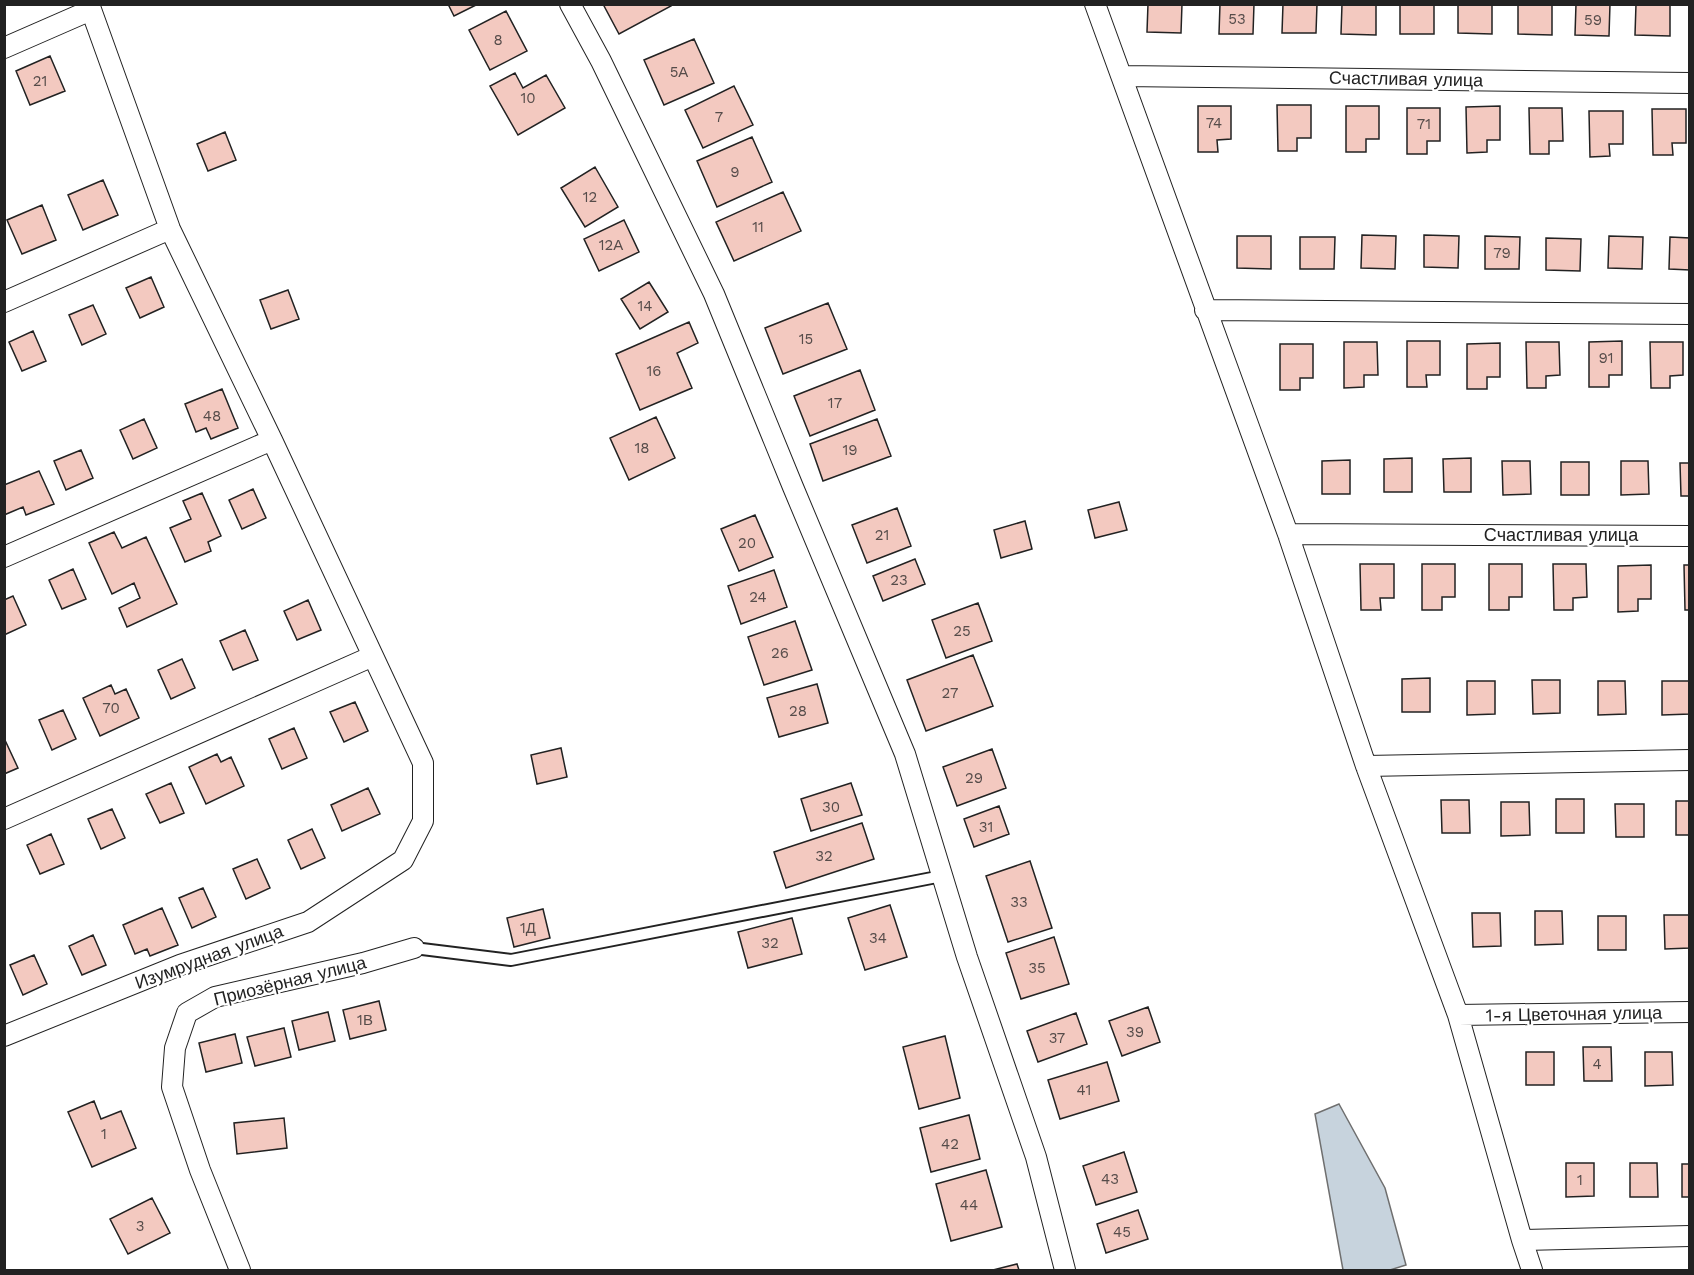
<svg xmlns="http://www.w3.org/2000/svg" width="1694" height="1275" font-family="'Work Sans',sans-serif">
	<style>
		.water { fill: #c7d3dd; stroke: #6f6f6f; stroke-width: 1.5 }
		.building { fill: #f3c9c0; stroke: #222; stroke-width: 1.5 }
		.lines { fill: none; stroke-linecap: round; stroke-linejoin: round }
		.service-casing { stroke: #222; stroke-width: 14 }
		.minor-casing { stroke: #222; stroke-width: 22 }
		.service { stroke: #fff; stroke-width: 10 }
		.minor { stroke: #fff; stroke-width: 20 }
		.labels { text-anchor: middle; stroke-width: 4.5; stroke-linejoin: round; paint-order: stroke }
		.number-label { font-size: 15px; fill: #564c4a }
		.street-label { font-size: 18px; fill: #222; stroke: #fff }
	</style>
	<rect width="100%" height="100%" fill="#fff"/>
	<path class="water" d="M1339,1104L1385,1188L1406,1265L1390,1270H1343L1315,1114Z"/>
	<path class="building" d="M448,4H478L454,16Z
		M603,4H670L671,6L619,34Z
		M1148,4H1182L1181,33L1147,32Z
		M1220,4H1254L1253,34H1219Z
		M1283,4H1317L1316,33H1282Z
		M1342,4H1376V35L1341,34Z
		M1400,4H1434V34H1400Z
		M1458,4H1492V34L1458,33Z
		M1518,4H1552V35L1518,34Z
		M1576,4H1610L1609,36L1575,35Z
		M1636,4H1670V36L1635,35Z
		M506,11L527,51L490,70L469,30Z
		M694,39L714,83L664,105L644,60Z
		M50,56L65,91L30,105L16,71Z
		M515,73L523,88L546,75L565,108L518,135L490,86Z
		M734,86L753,125L703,148L685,110Z
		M1277,105H1311V138H1297V151H1278Z
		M1198,106H1231V139L1217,140L1218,152H1198Z
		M1346,106H1379V139H1366V152H1346Z
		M1500,106V140H1487V152L1467,153L1466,107Z
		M1407,108H1440V141H1427V154H1407Z
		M1529,108H1562L1563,141H1549V154H1530Z
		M1652,109H1686V143H1672L1673,155H1653Z
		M1589,111H1623V144H1609L1610,156L1590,157Z
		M225,132L236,160L208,171L197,144Z
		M752,137L772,182L717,207L697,161Z
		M595,167L618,207L585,227L561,188Z
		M103,180L118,215L83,230L68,195Z
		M783,192L801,231L734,261L716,222Z
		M42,205L56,240L22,254L7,220Z
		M624,220L639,252L599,271L584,239Z
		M1362,235L1396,236L1395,269L1361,268Z
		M1424,235L1459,236L1458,268L1424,267Z
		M1237,236H1271V269L1237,268Z
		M1485,236L1520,237L1519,269H1485Z
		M1609,236L1643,237L1642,269L1608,268Z
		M1300,237H1335L1334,269H1300Z
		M1670,237L1690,238V270L1669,269Z
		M1546,238L1581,239L1580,271L1546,270Z
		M151,277L164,307L140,318L126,288Z
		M649,282L668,312L640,329L621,299Z
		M288,290L299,319L271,329L260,300Z
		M828,303L847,349L783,374L765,328Z
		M93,305L106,334L82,345L69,315Z
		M689,322L698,343L677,353L692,388L640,410L616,354Z
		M33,331L46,361L22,371L9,342Z
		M1407,341H1440V375H1426L1427,387H1407Z
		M1622,341V375H1609V387H1589V342Z
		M1344,342H1377L1378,375H1364V387L1344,388Z
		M1526,342H1559L1560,375L1546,376V388H1527Z
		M1650,342H1683V375L1670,376V388H1651Z
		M1500,343V377H1487V389H1467V344Z
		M1280,344H1313V378H1300V390H1280Z
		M860,370L875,410L810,436L794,396Z
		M222,389L238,428L211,439L206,428L196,432L185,404Z
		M656,417L675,458L629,480L610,438Z
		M144,419L157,448L133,459L120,430Z
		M877,419L891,456L823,481L810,444Z
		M81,450L93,478L66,490L54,461Z
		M1412,458V492H1384V459Z
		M1471,458V492H1444L1443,459Z
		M1350,460V494H1322V461Z
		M1502,461H1530L1531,494L1503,495Z
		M1621,461H1648L1649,494L1621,495Z
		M1561,462H1589V495H1561Z
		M1680,463H1690V496H1681Z
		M39,471L54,504L26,515L23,507L4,515V485Z
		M253,489L266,518L242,529L229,500Z
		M202,493L221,536L208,542L211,551L185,562L170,528L191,519L183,501Z
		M1119,502L1127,530L1095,538L1088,510Z
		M897,508L911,546L867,563L852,525Z
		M755,515L773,557L739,571L721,529Z
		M1025,521L1032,549L1001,558L994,530Z
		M114,532L122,548L146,537L177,604L127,627L119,608L140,598L134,583L112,594L89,543Z
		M915,559L925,584L883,601L873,576Z
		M1360,564H1394V598H1380L1381,610H1361Z
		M1422,564H1455V597H1442V610H1422Z
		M1489,564H1522V597H1509V610H1489Z
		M1553,564H1586L1587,597L1573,598V610H1554Z
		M1651,565V599H1638V611L1618,612V566Z
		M1684,565H1690V610H1685Z
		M73,569L86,599L62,609L49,580Z
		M774,570L787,607L741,624L728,586Z
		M13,596L26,625L4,635V600Z
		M308,600L321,630L297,640L284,611Z
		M978,603L992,641L946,658L932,620Z
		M795,621L812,670L764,685L748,637Z
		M245,630L258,660L233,670L220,641Z
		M973,655L993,706L926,731L907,680Z
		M182,659L195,688L171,699L158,670Z
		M1430,678V712H1402V679Z
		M1532,680H1560V713L1533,714Z
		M1467,681H1495V714L1467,715Z
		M1598,681H1625L1626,714L1598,715Z
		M1662,681H1689L1690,714L1662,715Z
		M817,684L828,723L779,737L767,698Z
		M111,685L115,694L126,689L139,718L100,736L83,698Z
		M355,702L368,731L344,742L330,712Z
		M63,710L76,739L52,750L39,720Z
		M294,728L307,758L282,769L269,739Z
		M4,738L18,768L4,774Z
		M561,748L567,777L537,784L531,755Z
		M992,749L1006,788L957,806L943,767Z
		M217,754L221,762L231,757L244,786L206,804L189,767Z
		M171,783L184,813L160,823L146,794Z
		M851,783L862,815L811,831L801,799Z
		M368,788L380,814L342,831L331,805Z
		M1556,799H1584V833H1556Z
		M1441,800H1469L1470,833H1442Z
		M1676,801H1690V835H1676Z
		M1501,802H1529L1530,835L1501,836Z
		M1615,804H1644V837H1616Z
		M999,806L1009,834L974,847L964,819Z
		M112,809L125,838L101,849L88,819Z
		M862,823L874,859L786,888L774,852Z
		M312,829L325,858L301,869L288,840Z
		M51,834L64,864L40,874L27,845Z
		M257,859L270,888L246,899L233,869Z
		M1030,861L1052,928L1008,942L986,876Z
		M203,888L216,917L192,928L179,898Z
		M890,905L907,957L865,970L848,918Z
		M162,908L178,945L150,956L147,949L135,954L123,925Z
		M543,909L550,938L514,947L507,918Z
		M1535,911H1562L1563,944L1535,945Z
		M1472,913H1500L1501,946L1473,947Z
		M1664,915H1690V948L1665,949Z
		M1598,916H1626V950H1598Z
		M792,918L802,954L748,968L738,932Z
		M93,935L106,965L82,975L69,946Z
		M1054,937L1069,984L1021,999L1006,953Z
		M34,955L47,984L23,995L10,965Z
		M379,1001L386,1030L350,1039L343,1010Z
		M1148,1007L1160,1042L1122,1056L1109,1021Z
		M328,1012L335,1041L299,1050L292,1021Z
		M1076,1013L1087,1044L1038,1062L1027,1031Z
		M284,1028L291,1057L255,1066L247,1037Z
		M235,1034L242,1063L206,1072L199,1043Z
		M945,1036L960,1098L919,1109L903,1047Z
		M1583,1047H1611L1612,1081H1584Z
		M1526,1052H1554V1085H1526Z
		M1645,1052H1672L1673,1085L1645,1086Z
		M1107,1062L1119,1101L1060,1119L1048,1080Z
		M94,1101L101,1119L121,1111L136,1148L92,1167L68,1112Z
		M969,1115L980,1159L931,1172L920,1128Z
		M284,1118L287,1148L237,1154L234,1123Z
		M1124,1152L1137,1192L1096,1205L1083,1166Z
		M1566,1163H1594V1196L1566,1197Z
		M1630,1163H1657L1658,1197H1630Z
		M1682,1164H1690V1197H1682Z
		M986,1170L1002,1227L951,1241L936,1184Z
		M152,1198L170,1233L128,1254L110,1219Z
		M1138,1210L1148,1239L1106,1253L1097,1224Z
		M1017,1264L1019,1270H993Z"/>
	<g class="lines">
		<g class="service-casing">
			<path id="service" d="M414,948L511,960L942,876"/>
		</g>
		<g class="minor-casing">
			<path id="minor" d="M570,4L601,61L714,294L793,487L905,754L967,957L1036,1157L1065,1270
				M1095,4L1288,534L1366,766L1458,1015L1522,1240L1532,1270
				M4,48L91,10
				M1122,76L1690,83
				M4,302L170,229
				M1205,310L1690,314
				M1288,534L1690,536
				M4,557L272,440
				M1366,766L1690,760
				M4,819L373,656
				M1458,1015L1690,1012
				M4,1036L180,965L308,922L403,860L423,821V763L272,440L170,229L89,4
				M1522,1240L1690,1236
				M240,1270L200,1170L172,1087L175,1048L187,1013L215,997L363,963L414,948"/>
		</g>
		<use href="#service" class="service"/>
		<use href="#minor" class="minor"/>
	</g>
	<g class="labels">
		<g class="number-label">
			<text x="1237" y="24">53</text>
			<text x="1593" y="25">59</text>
			<text x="498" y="45">8</text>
			<text x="679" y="77">5А</text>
			<text x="40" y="86">21</text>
			<text x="528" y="103">10</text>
			<text x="719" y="122">7</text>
			<text x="1214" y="128">74</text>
			<text x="1424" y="129">71</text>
			<text x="735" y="177">9</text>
			<text x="590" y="202">12</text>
			<text x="758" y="232">11</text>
			<text x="611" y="250">12А</text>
			<text x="1502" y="258">79</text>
			<text x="645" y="311">14</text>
			<text x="806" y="344">15</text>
			<text x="1606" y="363">91</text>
			<text x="654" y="376">16</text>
			<text x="835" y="408">17</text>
			<text x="212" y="421">48</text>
			<text x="642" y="453">18</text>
			<text x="850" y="455">19</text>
			<text x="882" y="540">21</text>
			<text x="747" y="548">20</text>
			<text x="899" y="585">23</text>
			<text x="758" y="602">24</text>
			<text x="962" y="636">25</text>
			<text x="780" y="658">26</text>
			<text x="950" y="698">27</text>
			<text x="111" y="713">70</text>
			<text x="798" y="716">28</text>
			<text x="974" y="783">29</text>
			<text x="831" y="812">30</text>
			<text x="986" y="832">31</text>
			<text x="824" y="861">32</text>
			<text x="1019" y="907">33</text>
			<text x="528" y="933">1Д</text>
			<text x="878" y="943">34</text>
			<text x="770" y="948">32</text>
			<text x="1037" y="973">35</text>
			<text x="365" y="1025">1В</text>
			<text x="1135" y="1037">39</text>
			<text x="1057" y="1043">37</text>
			<text x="1597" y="1069">4</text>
			<text x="1084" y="1095">41</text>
			<text x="104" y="1139">1</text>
			<text x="950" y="1149">42</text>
			<text x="1110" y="1184">43</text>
			<text x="1580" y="1185">1</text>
			<text x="969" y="1210">44</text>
			<text x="140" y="1231">3</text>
			<text x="1122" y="1237">45</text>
		</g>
		<g class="street-label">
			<text transform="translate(1406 79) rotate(1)" y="6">Счастливая улица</text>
			<text x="1561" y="541">Счастливая улица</text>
			<text transform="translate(209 957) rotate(-20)" y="6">Изумрудная улица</text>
			<text transform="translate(290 981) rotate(-14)" y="6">Приозёрная улица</text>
			<text transform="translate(1574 1014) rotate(-1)" y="6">1-я Цветочная улица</text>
		</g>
	</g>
	<rect width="1694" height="1275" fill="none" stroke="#222222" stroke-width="12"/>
</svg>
